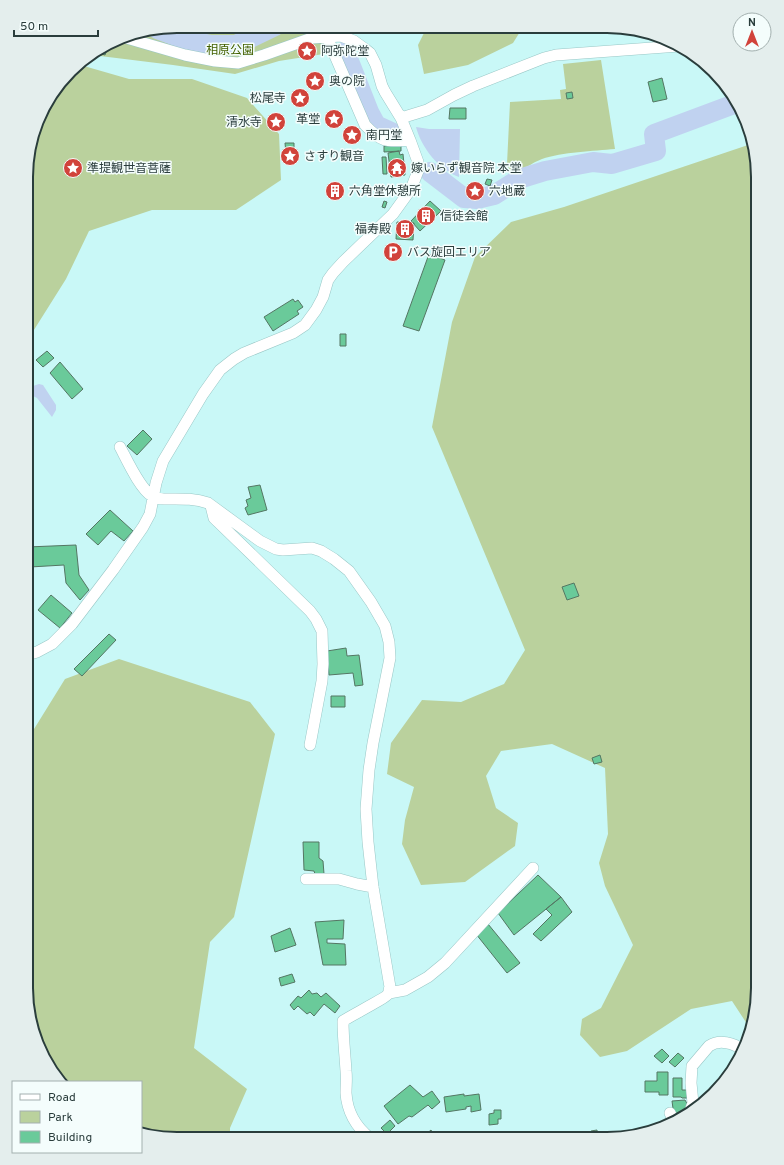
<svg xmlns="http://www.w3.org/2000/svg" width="784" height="1165" font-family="Overpass,'Noto Sans JP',sans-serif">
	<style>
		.green { fill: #bad19d }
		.water { fill: #c0d2f0 }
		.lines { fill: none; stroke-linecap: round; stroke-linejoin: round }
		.river { stroke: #c0d2f0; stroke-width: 20 }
		.building { fill: #6aca9a; stroke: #547663 }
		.minor-casing { stroke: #99c7c6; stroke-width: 12 }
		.minor { stroke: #fff; stroke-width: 11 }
		.labels { text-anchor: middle; stroke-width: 3; stroke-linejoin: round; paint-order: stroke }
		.park-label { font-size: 12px; fill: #436000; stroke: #f4fdfc }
		.poi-label { font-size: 12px; fill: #2a3d3c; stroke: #f4fdfc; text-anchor: start }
		.rim { fill: none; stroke: #2a3d3c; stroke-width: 2 }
	</style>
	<rect width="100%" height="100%" fill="#c9f8f7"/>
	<path class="green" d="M177,26H330V53L279,61L235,74L173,65L92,55L128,34Z
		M427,27H523L513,43L468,65L424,74L418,45Z
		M601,60L615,149C594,151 562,152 542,159C531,163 523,171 511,173L507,164L510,102L561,99L560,90L566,89L563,64Z
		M77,64L129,79H192L247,98L279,134L281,180L236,210H152L89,231L66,279L27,341V157L46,102Z
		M751,144L758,177V998L751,1030L732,1001L691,1009L627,1051L600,1057L580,1035L582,1019L601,1008L633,945L605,886L599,863L608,834L605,768L552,744L501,751L486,776L496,808L518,823L515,846L465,882L421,885L402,844L405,820L414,787L387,774L391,743L422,700L461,702L504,684L525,650L432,427L452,322L475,257L511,222L564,207Z
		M119,659L250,702L275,734L234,917L210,942L194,1048L247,1089L230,1128V1138H157L141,1133V1082H59L38,1046L26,988V742L65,679Z"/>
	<path class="water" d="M416,127L429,129H460L459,177C439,170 421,147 416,127Z
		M39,384L43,385L56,405V410L52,417L37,398L27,393V392L33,386Z"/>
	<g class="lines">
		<path class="river" d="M331,26L333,30
			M157,29L186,40L211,45H236L275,26
			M345,51L369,112L376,125L400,136
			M430,172L464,198L477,199L494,195L519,179L545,171L593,162L612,164L656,151L654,134L737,103"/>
	</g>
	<path class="building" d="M563,27H604L605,30L564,32Z
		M107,46L108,47L105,55L97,52Z
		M310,47L313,55L305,57L303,50Z
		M662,78L667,99L653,102L648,82Z
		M311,80H319V88H311Z
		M572,92L573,98L567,99L566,93Z
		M450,108H466V119H449Z
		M285,143H294V154H286Z
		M401,145V151L384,152V146Z
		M399,151L400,155L403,154L405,175L391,177L388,153Z
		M382,157H386L387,174H383Z
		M487,179L492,180L490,186L485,184Z
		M334,186L339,188V193L335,195L331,193V188Z
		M384,201L387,202L385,208L382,207Z
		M430,201L441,211L420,231L411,221Z
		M397,222L414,223L413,240L396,239Z
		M429,254L445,260L419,331L403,326Z
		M293,299L295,302L298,300L303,307L297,311L299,314L273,331L264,317Z
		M340,334H346V346H340Z
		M47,351L54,358L43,367L36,360Z
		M60,362L83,389L72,399L50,373Z
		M143,430L152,439L137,455L127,446Z
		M260,485L267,510L248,515L245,508L248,506L246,500L251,498L248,487Z
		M110,510L133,531L124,541L111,531L98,545L86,534Z
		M76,545L79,575L89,590L80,600L66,583L64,565L30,567L29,574H27V547Z
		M574,583L579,596L567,600L562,587Z
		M51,595L72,613L60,628L38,610Z
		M109,634L116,640L82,676L74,669Z
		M346,648L347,656L359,655L363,685L355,686L353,673L329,675L327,651Z
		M331,696H345V707H331Z
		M600,755L602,762L594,764L592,758Z
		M303,842H319V858L323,861L324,874H315L314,871L304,870Z
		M538,875L561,897L514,935L498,913Z
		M561,897L572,912L541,941L533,934L552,915L546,909Z
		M344,920L343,939H327V943L345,944L346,965H323L315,922Z
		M488,924L520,963L507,973L476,934Z
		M290,928L296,945L275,952L271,936Z
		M292,974L295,982L281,986L279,978Z
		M309,990L312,994L317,993L321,997L326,993L340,1006L335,1013L324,1004L314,1016L310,1012L307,1014L298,1006L294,1010L290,1005L298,996L301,998Z
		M662,1049L669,1056L662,1063L654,1056Z
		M678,1053L684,1058L675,1067L669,1062Z
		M657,1072H668V1095H659V1092H645V1081H657Z
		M673,1078H682V1090H687V1098H682L681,1097H673Z
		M410,1085L423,1097L432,1091L440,1102L432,1109L428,1105L412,1117L409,1116L398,1124L384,1106Z
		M464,1094V1096L479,1094L481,1110L471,1112V1106L466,1107V1109L446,1112L444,1097Z
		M685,1100L689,1107L684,1115L674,1116L672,1101Z
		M494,1110H501V1119H498V1124L489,1125V1114L494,1113Z
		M390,1120L395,1126L387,1134L381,1128Z
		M431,1130L436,1139L427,1138L425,1135Z
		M597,1130L598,1139H592L591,1131Z"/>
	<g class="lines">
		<g class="minor-casing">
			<path id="minor" d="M327,37L365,125C382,143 386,142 410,140
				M401,118L427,110L454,95L473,86L544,58L556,55L679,46
				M120,447C127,460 140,489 152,496C156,498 161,499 164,499C179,499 194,498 208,503L260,541L276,549L283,550L312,548L321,551L334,559L349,571L371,602L385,626L389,642L390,658L373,743L369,770L366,809L368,842L373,887L390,987C389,989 389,993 388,994C386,998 350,1016 343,1021C343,1038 345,1054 346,1071C347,1078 346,1085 346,1093C347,1111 356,1127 370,1138
				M211,506L214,518L310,611L316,619L322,631L323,664L322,681L310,745
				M27,655L37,652L52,644L72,624L113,570L143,527L150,514L156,483L163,461L203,394L220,370L234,359L244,353L293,333L305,325L316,310L323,297L328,280L333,273L343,262L393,214L411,189L418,171V162L410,140L401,118L385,92L382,86L376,65L370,53L365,49L354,41L341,36L312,38L264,55L238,63L215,61L185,55L123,37
				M306,879H339L357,884L373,887
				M389,993L405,990L428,977L445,963L533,868
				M670,1113L674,1122
				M689,1114L693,1103L691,1083L692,1066L709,1046C719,1039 734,1043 743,1050"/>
		</g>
		<use href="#minor" class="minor"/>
	</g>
	<defs>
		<g id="sight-disc" transform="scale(1)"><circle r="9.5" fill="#d1433b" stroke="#f4fdfc"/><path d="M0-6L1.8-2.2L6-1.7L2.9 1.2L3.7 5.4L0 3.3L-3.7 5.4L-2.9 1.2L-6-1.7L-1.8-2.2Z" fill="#fff"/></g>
		<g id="temple-disc" transform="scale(1)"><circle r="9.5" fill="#d1433b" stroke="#f4fdfc"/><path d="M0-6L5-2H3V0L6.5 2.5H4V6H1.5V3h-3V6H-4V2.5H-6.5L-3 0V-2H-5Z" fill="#fff"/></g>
		<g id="building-disc" transform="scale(1)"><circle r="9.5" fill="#d1433b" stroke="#f4fdfc"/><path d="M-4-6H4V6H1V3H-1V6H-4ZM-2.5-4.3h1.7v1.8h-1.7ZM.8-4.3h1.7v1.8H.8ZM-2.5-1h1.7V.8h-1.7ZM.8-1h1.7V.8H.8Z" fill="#fff"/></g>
		<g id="parking-disc" transform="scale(1)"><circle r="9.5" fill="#d1433b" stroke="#f4fdfc"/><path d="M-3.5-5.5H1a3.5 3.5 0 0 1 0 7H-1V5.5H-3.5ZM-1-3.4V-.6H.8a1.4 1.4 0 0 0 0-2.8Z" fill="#fff"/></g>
	</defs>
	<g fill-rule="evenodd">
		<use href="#sight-disc" x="307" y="51"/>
		<use href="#sight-disc" x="315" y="81"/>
		<use href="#sight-disc" x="300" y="98"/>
		<use href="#sight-disc" x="334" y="119"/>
		<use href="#sight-disc" x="276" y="122"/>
		<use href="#sight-disc" x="352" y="135"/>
		<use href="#sight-disc" x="290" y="156"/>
		<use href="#sight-disc" x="73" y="168"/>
		<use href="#temple-disc" x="397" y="168"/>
		<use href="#building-disc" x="335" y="191"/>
		<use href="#sight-disc" x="475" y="191"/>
		<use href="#building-disc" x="426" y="216"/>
		<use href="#building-disc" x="405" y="229"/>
		<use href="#parking-disc" x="393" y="252"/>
	</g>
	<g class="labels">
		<g class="park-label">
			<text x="230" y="54">相原公園</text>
		</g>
		<g class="poi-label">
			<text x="321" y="55">阿弥陀堂</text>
			<text x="329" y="85">奥の院</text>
			<text x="286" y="102" text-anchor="end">松尾寺</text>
			<text x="320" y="123" text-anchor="end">革堂</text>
			<text x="262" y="126" text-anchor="end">清水寺</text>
			<text x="366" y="139">南円堂</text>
			<text x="304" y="160">さすり観音</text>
			<text x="87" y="172">準提観世音菩薩</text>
			<text x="411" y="172">嫁いらず観音院 本堂</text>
			<text x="349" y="195">六角堂休憩所</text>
			<text x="489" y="195">六地蔵</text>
			<text x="440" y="220">信徒会館</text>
			<text x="391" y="233" text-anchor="end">福寿殿</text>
			<text x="407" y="256">バス旋回エリア</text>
		</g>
	</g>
	<path d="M0 0H784V1165H0ZM177 33H607A144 144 0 0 1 751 177V988A144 144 0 0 1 607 1132H177A144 144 0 0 1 33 988V177A144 144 0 0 1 177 33Z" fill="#e4eeed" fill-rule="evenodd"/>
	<path class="rim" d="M177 33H607A144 144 0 0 1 751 177V988A144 144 0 0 1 607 1132H177A144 144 0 0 1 33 988V177A144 144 0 0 1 177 33Z"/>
	<rect x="12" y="1081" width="130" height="72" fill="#f4fdfc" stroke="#a3b0af"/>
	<rect x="20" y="1094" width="20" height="6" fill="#ffffff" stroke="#a3b0af"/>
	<text x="48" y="1101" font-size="12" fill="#2a3d3c">Road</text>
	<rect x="20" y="1111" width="20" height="12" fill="#bad19d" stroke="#a3b0af"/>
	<text x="48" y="1121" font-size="12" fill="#2a3d3c">Park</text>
	<rect x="20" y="1131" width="20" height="12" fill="#6aca9a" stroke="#a3b0af"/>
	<text x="48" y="1141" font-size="12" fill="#2a3d3c">Building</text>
	<g transform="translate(752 32)"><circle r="19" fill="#f4fdfc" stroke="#a3b0af"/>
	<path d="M0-3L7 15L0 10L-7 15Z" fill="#d1433b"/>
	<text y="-6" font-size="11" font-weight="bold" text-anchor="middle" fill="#2a3d3c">N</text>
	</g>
	<path d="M14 30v6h84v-6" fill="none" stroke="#2a3d3c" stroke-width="2"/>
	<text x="20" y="30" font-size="12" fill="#2a3d3c" stroke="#f4fdfc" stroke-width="3" paint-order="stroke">50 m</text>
</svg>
